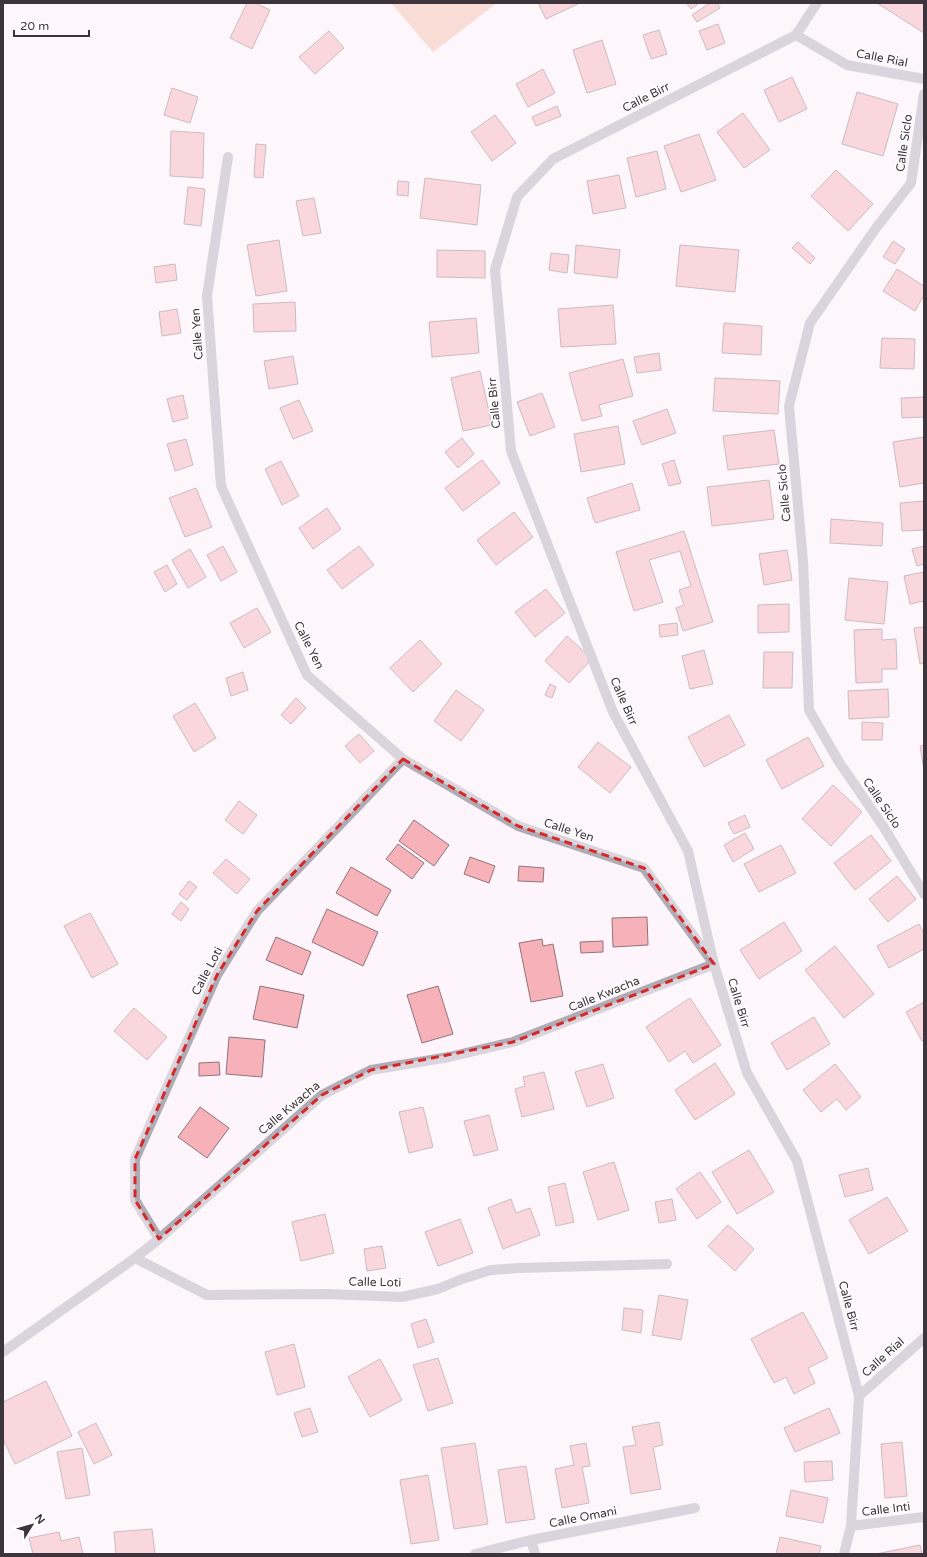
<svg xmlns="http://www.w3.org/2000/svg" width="927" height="1557" font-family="'Varela Round',sans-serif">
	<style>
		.green { fill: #efbfa9 }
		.building { fill: #f6b1b9; stroke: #8e7578 }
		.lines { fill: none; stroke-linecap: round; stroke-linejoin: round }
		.minor { stroke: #b0acb6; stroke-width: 10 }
		.marked { fill: none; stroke: #d62828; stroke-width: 3; stroke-dasharray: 8 5; stroke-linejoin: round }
		.labels { text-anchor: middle; stroke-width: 3; stroke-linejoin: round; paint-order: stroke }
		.street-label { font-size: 12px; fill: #3d353b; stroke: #fff }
	</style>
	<rect width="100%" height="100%" fill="#fdf5fb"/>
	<path class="green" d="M391,3H497L433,52Z"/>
	<path class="building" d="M247,3H255L270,10L252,49L230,38Z
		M538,3H580L546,19Z
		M689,3H698V4L691,9L687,4Z
		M710,3H717L720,8L697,22L692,15Z
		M877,3H924V33Z
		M718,24L725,43L707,50L699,31Z
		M659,30L667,54L651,59L643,35Z
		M329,31L344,48L315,74L299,57Z
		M602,40L616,84L587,93L573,50Z
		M543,69L555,93L528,107L516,84Z
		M792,77L807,109L779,122L764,90Z
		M172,88L198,97L190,123L164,115Z
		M857,92L898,104L883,156L842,144Z
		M557,106L561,116L536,126L532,117Z
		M743,113L770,150L744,168L717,132Z
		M495,115L516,143L492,161L471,132Z
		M171,131L204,133L203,178L170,176Z
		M699,134L716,180L681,192L664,146Z
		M256,144L266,145L263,178L254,177Z
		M657,151L666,189L636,197L627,158Z
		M836,170L873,204L848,231L811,196Z
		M619,175L626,208L593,214L587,181Z
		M425,178L481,185L477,225L420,218Z
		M398,181L409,182L408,196L397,195Z
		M188,187L205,189L201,226L184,224Z
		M314,198L321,233L303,236L296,201Z
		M279,240L287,291L256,296L247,245Z
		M893,241L905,249L895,264L883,257Z
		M798,242L815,258L810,264L792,248Z
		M576,245L620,250L617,278L574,273Z
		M680,245L739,250L735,292L676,286Z
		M437,250L485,251V278L437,277Z
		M551,253L569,255L567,273L549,270Z
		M175,264L177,280L156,283L154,267Z
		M897,269L924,286V295L915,311L883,291Z
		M295,302L296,331L254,332L253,304Z
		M613,305L616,344L561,347L558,309Z
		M177,309L181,333L162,336L159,312Z
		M476,318L479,353L432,357L429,322Z
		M724,323L762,326L761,355L722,353Z
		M882,338L915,339L914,369L880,368Z
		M659,353L661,370L637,373L634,357Z
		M293,356L298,384L269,389L264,361Z
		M623,359L633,396L599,405L602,416L582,421L569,373Z
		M480,371L492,425L463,431L451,378Z
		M715,378L780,381L778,414L713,411Z
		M542,393L555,427L530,436L517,402Z
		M183,395L188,418L173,422L167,399Z
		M924,397V417L902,418L901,398Z
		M299,400L313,431L293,439L280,408Z
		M667,409L676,433L642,445L633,421Z
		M618,426L625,464L581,472L574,434Z
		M774,430L779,464L728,470L723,436Z
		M924,437V483L900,487L893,442Z
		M462,438L474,454L458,468L445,452Z
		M186,439L193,465L175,471L167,444Z
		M482,460L500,483L463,511L445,488Z
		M674,460L681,483L669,486L662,464Z
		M281,461L299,496L282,505L265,469Z
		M769,480L774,519L712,526L707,487Z
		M632,483L640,510L595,523L587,498Z
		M196,488L212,527L185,537L169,498Z
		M924,501V530L902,531L900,503Z
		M327,508L341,529L313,549L299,528Z
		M514,512L533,537L496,565L477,540Z
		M831,519L883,523L882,546L830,543Z
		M684,531L713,622L683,631L676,608L684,605L679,590L691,586L680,551L649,560L663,602L634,611L616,552Z
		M223,546L237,572L221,581L207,555Z
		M359,546L374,565L342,589L327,570Z
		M924,546V564L917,566L912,549Z
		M190,549L206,577L188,588L172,560Z
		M787,550L792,580L764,585L759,554Z
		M167,565L177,584L165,592L154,572Z
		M924,572V601L910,604L904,576Z
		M849,578L888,582L884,624L845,620Z
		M546,589L565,613L535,637L515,612Z
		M789,604V632L758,633V605Z
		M257,608L271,632L244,648L230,623Z
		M677,623L678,635L660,637L659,625Z
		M924,627V663L920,664L914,628Z
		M882,629V640L896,639L897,669H882V682L856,683L854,630Z
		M567,636L592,659L569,683L545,661Z
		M420,640L442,664L413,692L390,668Z
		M704,650L713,684L690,689L682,656Z
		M764,652H793L792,688H763Z
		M243,672L248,690L231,696L226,678Z
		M550,684L556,687L552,698L545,695Z
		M888,689L889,717L849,719L848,691Z
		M456,690L484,710L461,741L434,721Z
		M296,698L306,708L291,724L281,715Z
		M195,703L216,738L194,752L173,716Z
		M729,715L745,745L704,767L688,737Z
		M862,722L883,723L882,740H862Z
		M359,734L374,751L360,763L345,746Z
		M808,737L824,766L782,789L766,760Z
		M598,742L631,767L610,793L578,767Z
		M924,745V771L920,746Z
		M833,785L862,812L831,846L802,819Z
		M239,801L257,815L243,834L225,820Z
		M745,815L750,827L734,834L728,823Z
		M414,820L449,845L434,866L399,841Z
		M745,833L754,849L733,862L724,845Z
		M871,835L891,861L855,890L834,863Z
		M398,844L424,863L412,879L386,859Z
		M781,845L796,873L759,892L744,864Z
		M470,857L495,866L489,883L464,874Z
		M226,859L250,879L237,894L213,873Z
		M519,866L544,868L543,882L518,881Z
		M351,867L391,890L377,916L336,893Z
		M897,876L916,899L888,922L869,899Z
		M189,881L197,887L187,900L179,894Z
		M181,902L189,909L181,921L172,914Z
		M327,909L378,932L363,966L312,942Z
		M90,913L118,964L92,978L64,926Z
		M647,917L648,945L613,947L612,918Z
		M784,922L802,951L759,979L740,950Z
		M919,924L924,934V949L889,968L877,946Z
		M276,937L311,952L302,975L266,960Z
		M542,939L543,946L553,944L563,996L531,1002L519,943Z
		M603,941V952L581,953L580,942Z
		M835,946L874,994L844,1018L805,970Z
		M260,986L304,995L297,1028L253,1019Z
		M438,986L453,1034L422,1043L407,995Z
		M690,998L721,1045L693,1063L685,1051L669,1062L646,1027Z
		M924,1002V1040L922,1041L906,1012Z
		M134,1008L167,1037L147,1060L114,1031Z
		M814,1017L830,1044L787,1070L771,1043Z
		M229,1037L265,1040L262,1077L226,1074Z
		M219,1062L220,1075L199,1076V1063Z
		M715,1063L735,1094L695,1120L675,1090Z
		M603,1064L614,1098L587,1107L575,1072Z
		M835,1064L861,1097L846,1110L837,1099L821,1112L803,1090Z
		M544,1072L554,1109L522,1117L515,1089L525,1086L523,1077Z
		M200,1107L229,1128L207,1158L178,1137Z
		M423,1107L433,1147L409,1153L399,1112Z
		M489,1115L498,1150L474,1156L464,1121Z
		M749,1150L774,1192L737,1214L712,1172Z
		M614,1162L629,1210L598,1220L583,1172Z
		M868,1168L873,1190L845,1197L839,1175Z
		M700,1172L721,1202L697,1219L676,1189Z
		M565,1183L574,1222L556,1226L548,1187Z
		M887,1197L908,1231L869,1254L849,1220Z
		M511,1199L516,1213L530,1208L540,1235L503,1249L488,1208Z
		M672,1199L676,1220L659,1223L655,1202Z
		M325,1214L334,1253L301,1261L292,1222Z
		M460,1219L473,1253L438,1266L425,1232Z
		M728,1225L754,1249L735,1271L708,1246Z
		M382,1246L386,1268L367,1271L364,1249Z
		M659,1295L688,1300L681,1340L652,1335Z
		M624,1308L643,1310L641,1333L622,1330Z
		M803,1312L828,1358L808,1368L815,1383L794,1394L786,1377L774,1383L751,1339Z
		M426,1319L434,1342L418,1348L411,1324Z
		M294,1344L305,1387L277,1395L265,1352Z
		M438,1358L453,1403L428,1411L413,1365Z
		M380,1359L402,1400L370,1417L348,1377Z
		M46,1381L72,1436L15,1464L3,1439V1402Z
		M310,1408L318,1432L302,1437L294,1413Z
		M829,1408L840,1433L795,1452L784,1428Z
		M659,1422L663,1445L653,1447L661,1489L631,1494L623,1447L636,1445L632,1427Z
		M96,1423L112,1455L94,1464L78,1432Z
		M902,1442L907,1496L885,1498L881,1444Z
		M475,1443L488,1524L454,1529L441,1448Z
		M586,1443L590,1466L582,1467L589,1503L562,1508L555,1469L574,1465L570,1446Z
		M82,1448L90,1495L66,1499L57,1452Z
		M832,1461L833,1480L805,1482L804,1462Z
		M526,1466L535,1519L506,1523L498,1470Z
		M428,1475L439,1540L411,1544L400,1480Z
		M791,1490L828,1498L823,1523L786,1516Z
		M152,1529L155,1554H116L114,1532Z
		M59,1532L61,1541L79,1537L83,1554H33L29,1538Z
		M780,1537L821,1546L819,1554H776Z
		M920,1545L922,1554H876Z"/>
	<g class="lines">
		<path class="minor" d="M817,3L796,35L553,159L517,197L495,270L511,451L613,712L688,851L714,964L747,1073L797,1161L859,1396L851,1526L844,1554
			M796,35L847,65L924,79
			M924,94L911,183L876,228L810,323L789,406L803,561L809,710L839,762L883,826L924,894
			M159,1239L135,1200V1159L217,975L257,911L403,759
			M135,1258L207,1295L327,1294L402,1297L438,1289L462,1279L491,1270L519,1268L667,1264
			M3,1352L135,1258L159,1239L322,1095L371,1070L449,1057L513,1042L714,964L644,868L518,826L403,759L307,675L221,486L207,296L228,157
			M859,1396L924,1338
			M851,1526L924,1517
			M531,1540L535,1554
			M475,1554L531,1540L695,1508"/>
	</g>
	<path d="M0 0H927V1557H0ZM403,759L518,826L644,868L714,964L513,1042L371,1070L322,1095L159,1239L135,1200V1159L217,975L257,911Z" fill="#fdf5fb" fill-opacity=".55" fill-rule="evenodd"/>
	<path class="marked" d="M403,759L518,826L644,868L714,964L513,1042L371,1070L322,1095L159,1239L135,1200V1159L217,975L257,911Z"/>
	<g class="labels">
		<g class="street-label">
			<text transform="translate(882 58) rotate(11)" y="4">Calle Rial</text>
			<text transform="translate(646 97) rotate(-27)" y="4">Calle Birr</text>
			<text transform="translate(904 143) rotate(-82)" y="4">Calle Siclo</text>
			<text transform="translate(197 334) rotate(-94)" y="4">Calle Yen</text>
			<text transform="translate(494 403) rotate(-95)" y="4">Calle Birr</text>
			<text transform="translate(784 493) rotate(-95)" y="4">Calle Siclo</text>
			<text transform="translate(309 645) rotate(63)" y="4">Calle Yen</text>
			<text transform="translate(624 701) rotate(66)" y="4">Calle Birr</text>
			<text transform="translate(882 803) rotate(56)" y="4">Calle Siclo</text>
			<text transform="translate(569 830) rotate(18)" y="4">Calle Yen</text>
			<text transform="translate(207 971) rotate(-62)" y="4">Calle Loti</text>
			<text transform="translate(604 994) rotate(-22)" y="4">Calle Kwacha</text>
			<text transform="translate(739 1003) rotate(73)" y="4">Calle Birr</text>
			<text transform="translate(289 1108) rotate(-40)" y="4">Calle Kwacha</text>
			<text transform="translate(375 1282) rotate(1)" y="4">Calle Loti</text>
			<text transform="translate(849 1306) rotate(75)" y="4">Calle Birr</text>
			<text transform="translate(883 1357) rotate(-42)" y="4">Calle Rial</text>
			<text transform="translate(886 1509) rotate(-7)" y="4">Calle Inti</text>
			<text transform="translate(583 1517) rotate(-11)" y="4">Calle Omani</text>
		</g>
	</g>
	<rect width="927" height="1557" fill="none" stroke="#3d353b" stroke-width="8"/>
	<g transform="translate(32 1525) rotate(53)" stroke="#ffffff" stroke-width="3" paint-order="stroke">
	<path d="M0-3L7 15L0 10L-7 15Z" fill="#3d353b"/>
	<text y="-6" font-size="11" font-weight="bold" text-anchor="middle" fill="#3d353b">N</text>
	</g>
	<path d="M14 30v6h75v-6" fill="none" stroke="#3d353b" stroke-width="2"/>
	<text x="20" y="30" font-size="12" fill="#3d353b" stroke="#ffffff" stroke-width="3" paint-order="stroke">20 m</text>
</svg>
